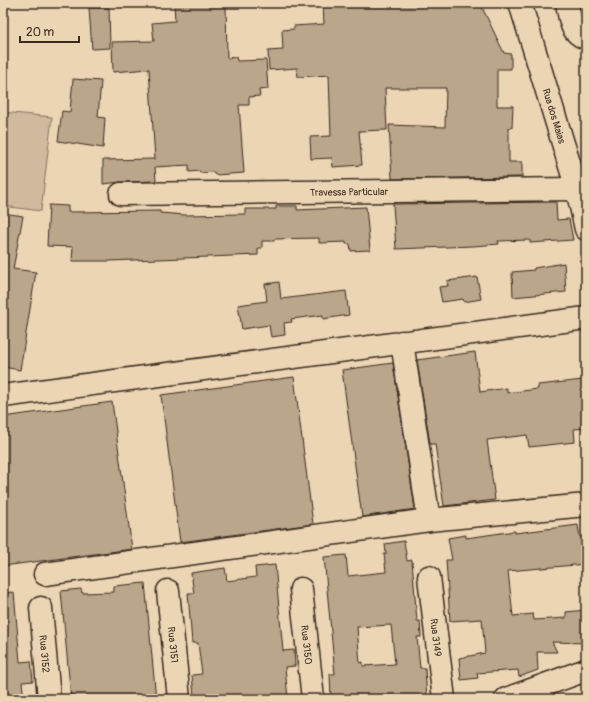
<svg xmlns="http://www.w3.org/2000/svg" width="589" height="702" font-family="Pangolin,sans-serif">
	<style>
		.green { fill: #d0b99c; stroke: #86725d }
		.building { fill: #bba68b; stroke: #3b2a1e; fill-rule: evenodd }
		.lines { fill: none; stroke-linecap: round; stroke-linejoin: round }
		.minor-casing { stroke: #3b2a1e; stroke-width: 25 }
		.minor { stroke: #ecd5b5; stroke-width: 22 }
		.labels { text-anchor: middle; stroke-width: 3; stroke-linejoin: round; paint-order: stroke }
		.street-label { font-size: 10px; fill: #3b2a1e; stroke: #ecd5b5 }
	</style>
	<rect width="100%" height="100%" fill="#ecd5b5"/>
	<filter id="ink" filterUnits="userSpaceOnUse"><feTurbulence type="fractalNoise" baseFrequency=".025" numOctaves="2"/><feDisplacementMap in="SourceGraphic" scale="8" xChannelSelector="R" yChannelSelector="G"/><feConvolveMatrix kernelMatrix="1 2 1 2 8 2 1 2 1" color-interpolation-filters="sRGB"/></filter>
	<g filter="url(#ink)">
		<path class="green" d="M3,112L52,117L41,211L3,206Z"/>
		<path class="building" d="M174,3H226L227,58L236,57L237,61L266,60L268,89L259,90L260,96L249,97V105H239L244,173L215,175L214,172L200,173V171L189,172V165L155,167L156,181L121,182L103,184V160L155,159L149,69L113,72L112,42L154,41L152,23L175,21Z
			M323,3H480L504,53L511,54V69H497V106H513L512,128H509V162H522V177L392,179L389,125L445,127L446,88H385L387,130L359,131L362,165L333,167L332,158L311,159L310,137L331,136L329,75L298,77L297,68L269,70L268,51L283,50L282,30L294,29V26L324,24Z
			M89,8H109L110,48L92,49Z
			M73,79L101,81L98,117L105,118L103,148L58,141L62,111L70,112Z
			M556,202L557,220L569,219L573,240L530,243V240L498,241L499,244L473,246L396,249L393,204Z
			M49,205L68,206V212L160,211V213L185,215L245,214V209H276V206H297V210L366,207L370,250L351,251L350,244H346V242L319,243V238L274,239V241H262V248H258V255L109,261H72L73,247L47,246Z
			M3,213L23,216L13,269L36,272L20,370L3,367Z
			M564,263L566,292L513,297L512,272L534,270V268Z
			M477,277L481,299L464,302L463,299L442,302L439,287L448,286L447,281Z
			M279,282L281,299L346,291L349,315L323,319V315L291,319L292,322L284,323L285,335L271,337L269,325L242,329L238,305L267,301L265,284Z
			M475,352L480,392L507,388V393L538,389V385L583,380L586,428L574,429L575,442L529,447L527,435L487,440L495,500L444,506L435,444H430L417,360Z
			M393,363L415,509L362,517L342,370Z
			M294,377L313,524L180,542L161,395Z
			M112,402L132,549L3,566V417Z
			M578,525L580,537H586V564L508,571L513,616L533,614L534,620L566,618V612L586,610V643L552,642L557,652H537L538,670L519,677L518,670L477,673L478,678L461,680L459,658L485,653L482,619L450,621L446,560H452L448,538L466,535V538L515,531V533Z
			M404,541L407,561L412,560L417,621H420L421,637H417L420,668H425L427,699H331L330,674H335L324,557L346,555L348,576L386,572L384,554H386L385,544ZM391,625L395,664L363,666V662L360,663L357,627Z
			M275,565L283,651L294,650L295,666L285,667L288,699H204L203,695L194,696L192,675L202,674L198,643H192L188,593H194L191,573L225,568L227,581L256,577L255,567Z
			M145,583L156,699H71L61,591L81,589L82,593L114,592V586Z
			M14,592L20,662L31,661L33,681L22,682L24,699H3V593Z"/>
		<g class="lines">
			<g class="minor-casing">
				<g id="minor">
					<path id="s1" d="M520,3L577,189L586,229"/>
					<path d="M567,3C570,18 570,33 586,38"/>
					<path id="s2" d="M121,194L577,189"/>
					<path d="M3,396L586,318"/>
					<path d="M429,520L586,505"/>
					<path d="M45,574L429,520L402,342"/>
					<path id="s3" d="M429,577L444,699"/>
					<path id="s4" d="M301,589L313,699"/>
					<path id="s5" d="M168,591L179,699"/>
					<path id="s6" d="M41,608L49,699"/>
					<path d="M506,699L586,670"/>
				</g>
			</g>
			<use href="#minor" class="minor"/>
		</g>
	</g>
	<g class="labels">
		<g class="street-label">
			<text dy="4" stroke="none"><textPath href="#s1" startOffset="118">Rua dos Maias</textPath></text>
			<text dy="4" stroke="none"><textPath href="#s2" startOffset="228">Travessa Particular</textPath></text>
			<text dy="4" stroke="none"><textPath href="#s3" startOffset="61">Rua 3149</textPath></text>
			<text dy="4" stroke="none"><textPath href="#s4" startOffset="56">Rua 3150</textPath></text>
			<text dy="4" stroke="none"><textPath href="#s5" startOffset="54">Rua 3151</textPath></text>
			<text dy="4" stroke="none"><textPath href="#s6" startOffset="46">Rua 3152</textPath></text>
		</g>
	</g>
	<rect width="589" height="702" fill="none" stroke="#ecd5b5" stroke-width="16"/>
	<rect x="8" y="8" width="573" height="686" fill="none" stroke="#3b2a1e" stroke-width="1.5" filter="url(#ink)"/>
	<path d="M20 36v6h59v-6" fill="none" stroke="#3b2a1e" stroke-width="2"/>
	<text x="26" y="36" font-size="12" fill="#3b2a1e" stroke="#ecd5b5" stroke-width="3" paint-order="stroke">20 m</text>
</svg>
